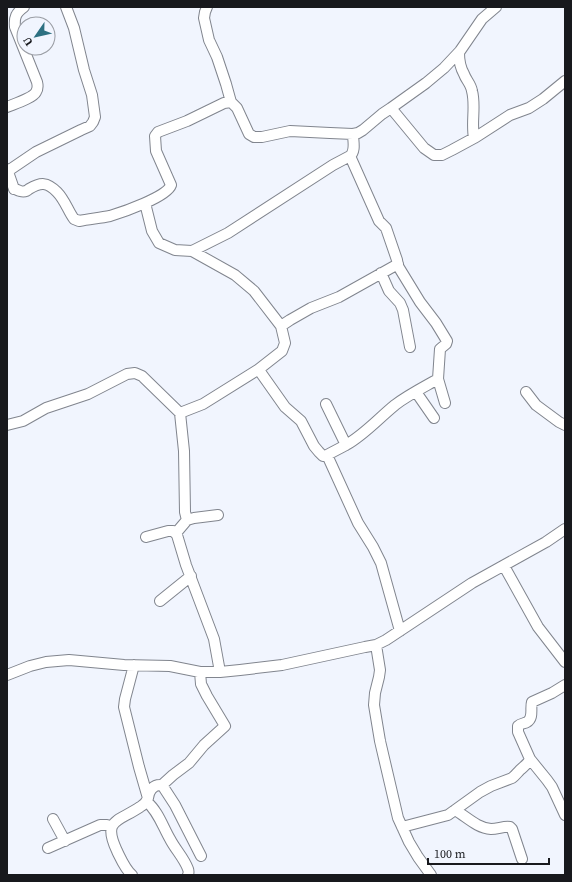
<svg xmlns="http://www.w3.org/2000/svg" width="572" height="882" font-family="'Source Serif 4',serif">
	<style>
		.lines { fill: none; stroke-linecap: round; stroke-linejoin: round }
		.minor-casing { stroke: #81858e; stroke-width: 12 }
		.minor { stroke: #fff; stroke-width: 10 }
	</style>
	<rect width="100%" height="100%" fill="#f1f5fe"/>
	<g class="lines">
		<g class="minor-casing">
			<path id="minor" d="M207,7L205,12L204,18L209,40L217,57L226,84L231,102L237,108L249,134L254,137H262L290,131L330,133L353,134L358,133L363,130L382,114L391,108L424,148L434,155H442L452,150L476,137L510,115L529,108L543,99L565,81
				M459,53C459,60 460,67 464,74C466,80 471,84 472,91C476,106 471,122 474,138
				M7,107C14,104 33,98 36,92C38,89 38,86 37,82L15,27C14,17 16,13 24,7
				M391,108L426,83L444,68L460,51L482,19L496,7
				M350,156L379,221L386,228L397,260L398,266L420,302L436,323L447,341L446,344L440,349L438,379L445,403
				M7,169L14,189C15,189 20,191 20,191C24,192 27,191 29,189C41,182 47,182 57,192C65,200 68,211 74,219L79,221C89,219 100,218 110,216C123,212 167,197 171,185L156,151L155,136L158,132L187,121L224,103L231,102
				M8,171L36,152L81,130L90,126L93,122L95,117L92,95L84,70L74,28L66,7
				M145,203L152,231L159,243L175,250L192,251L235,275L254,291L281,326L285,343L282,351L259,369L261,373L285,407L301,421L314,446L319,452L323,456L327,455L346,445
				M192,251L228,233L333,165L350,156C356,151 353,141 353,134
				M381,273L389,291L400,303L403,310L410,347
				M281,326L290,320L311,308L339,297L398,264
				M416,392L434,418
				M526,392L536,405L559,422L565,425
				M326,404L346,445C364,435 379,418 395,405C408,395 424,387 438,379
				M180,413L184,451L185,512L187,520
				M7,425L23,421L46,408L88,394L127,374L135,373L142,376L180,413L203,404L259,369
				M327,455L358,523L373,547L381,563L400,631
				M176,533L187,520L194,518L218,515
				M146,537L168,531H173L177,535L186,565L214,639L220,672
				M504,566L538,627L565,662
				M160,601L191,576
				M376,645L380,670L379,677L375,693L374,705L380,741L398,818L409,842L418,857L431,875
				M7,675L30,666L46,662L69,660L124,665L170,666L200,672H220L240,670L282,665L365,647L376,645L386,640L472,583L546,542L565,529
				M530,759L547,780L552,787L565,815
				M162,785L173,775L189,763L204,745L225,726L207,696L201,684L200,672
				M148,798C149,790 153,784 162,785L175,805L201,856
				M147,802C158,811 163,827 170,839C175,849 184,858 188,869C189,872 189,872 188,875
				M455,810C467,817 477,828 491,829C498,829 504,826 510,827L512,829L522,859
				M53,819L65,841
				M402,827L448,815L480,792L491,786L512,778C515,776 517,773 520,770C524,766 528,764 530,759L518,732V726C521,723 524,724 527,722C534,718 530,708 532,702L552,693L565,685
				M48,848L100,825H107L111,827
				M132,875C125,869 121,859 117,851C102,819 118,822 140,807C144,805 146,803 148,798L139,767L124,707L125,699L134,665"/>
		</g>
		<use href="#minor" class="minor"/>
	</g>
	<rect width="572" height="882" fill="none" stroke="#18191d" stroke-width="16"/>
	<g transform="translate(36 36) rotate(236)"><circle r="19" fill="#f1f5fe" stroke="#9a9da4"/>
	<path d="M0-3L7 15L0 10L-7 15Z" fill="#2d7081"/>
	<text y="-6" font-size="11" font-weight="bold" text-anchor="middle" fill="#18191d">U</text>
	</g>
	<path d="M428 858v6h121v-6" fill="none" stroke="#18191d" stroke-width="2"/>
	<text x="434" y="858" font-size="12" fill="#18191d" stroke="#f1f5fe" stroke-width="3" paint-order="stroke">100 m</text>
</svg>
